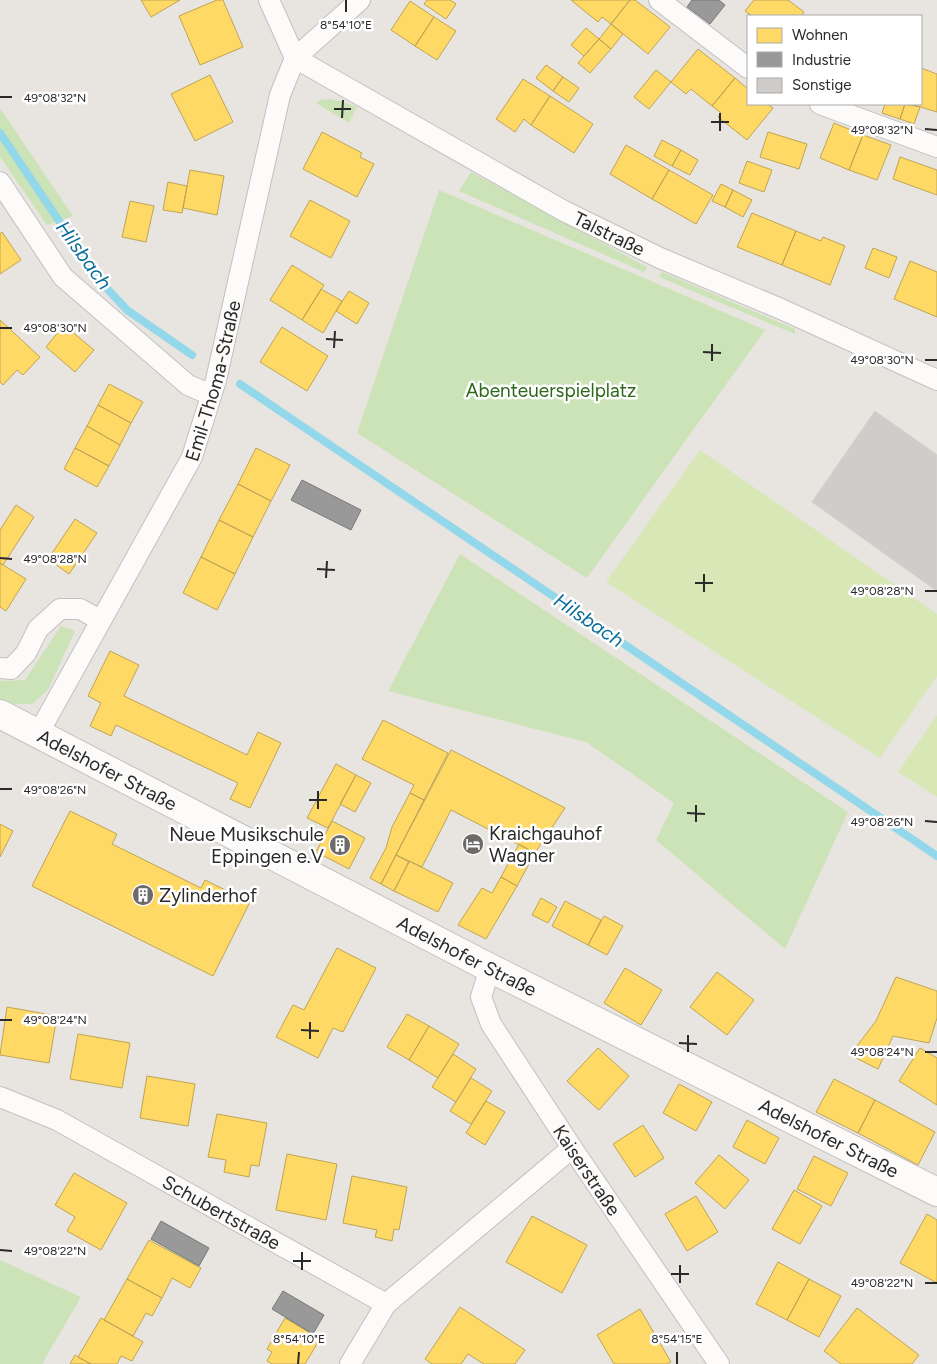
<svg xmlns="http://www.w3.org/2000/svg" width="937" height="1364" font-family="Figtree,sans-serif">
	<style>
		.green { fill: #cce3b8 }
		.pitch { fill: #d7e7b6 }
		.homes { fill: #ffd966; stroke: #bfa454 }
		.industry { fill: #999; stroke: #787878 }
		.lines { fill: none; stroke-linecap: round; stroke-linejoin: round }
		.stream { stroke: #93d7ea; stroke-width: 8 }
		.building { fill: #cfccc9; stroke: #d3d0cc }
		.street-casing { stroke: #c2c0c1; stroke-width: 22 }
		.secondary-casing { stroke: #c2c0c1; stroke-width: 30 }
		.street { stroke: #fcfbfa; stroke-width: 20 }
		.secondary { stroke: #fcfbfa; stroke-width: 28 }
		.ticks { fill: none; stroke: #2a2a2a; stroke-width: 2 }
		.labels { text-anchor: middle; stroke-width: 5; stroke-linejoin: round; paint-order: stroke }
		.street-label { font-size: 19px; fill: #2a2a2a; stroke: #fff }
		.park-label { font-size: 19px; fill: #2d671a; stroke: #fff }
		.poi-label { font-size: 19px; fill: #2a2a2a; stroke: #fff; text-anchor: start }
		.water-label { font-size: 20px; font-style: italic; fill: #0d709b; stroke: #fff }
		.ticks-label { font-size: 12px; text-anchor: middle; fill: #2a2a2a; stroke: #fff; stroke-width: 5; stroke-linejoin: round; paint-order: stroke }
	</style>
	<rect width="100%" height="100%" fill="#e8e4e0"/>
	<path class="green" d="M330,99L344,102L357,107L349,123L316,103L320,100Z
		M0,108L73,216L47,225L0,157Z
		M471,172L647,267L644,272L459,191Z
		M439,190L765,330L587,578L357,433Z
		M662,272L795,329V334L659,277Z
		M460,554L848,812L785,949L656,840L674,803L586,742L388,691Z
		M61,626L75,631L48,690L32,704H6L0,701V681L25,680Z
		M0,1260L81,1297L42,1364H0Z"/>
	<path class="pitch" d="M700,450L937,614V676L880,758L606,582Z
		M937,715V797L898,772Z"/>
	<path class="homes" d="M141,0H180L151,17Z
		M217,0H223L243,47L200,65L179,16Z
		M427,0H450L456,4L446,19L424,4Z
		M571,0H630L611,24L602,17L598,22Z
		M630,0H635L670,27L648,54L611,24Z
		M754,0H788L804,12L801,16H752L745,11Z
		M410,1L434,17L415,46L391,30Z
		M434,17L456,31L437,60L415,46Z
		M611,24L623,34L611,49L599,39Z
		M586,28L599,39L584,56L571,45Z
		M599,39L611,49L590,73L578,63Z
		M698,49L735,78L712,106L691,89L686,94L671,82Z
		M546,65L563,77L553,91L536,78Z
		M921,68L937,74V112L911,104H921Z
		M656,70L671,82L649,109L634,97Z
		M210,75L233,122L195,141L171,94Z
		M563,77L579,88L569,102L553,91Z
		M735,78L748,89V104H767L773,108L747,140L718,117L721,113L712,106Z
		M523,79L550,96L531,125L524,119L515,132L496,119Z
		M550,96L593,124L574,153L531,125Z
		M885,104H905L900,119L882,113Z
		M905,104L920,107L914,124L900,119Z
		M834,123L863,135L849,170L820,158Z
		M322,132L362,153L360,157L374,164L357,197L303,169Z
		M768,132L807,144L799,169L760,157Z
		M863,135L891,145L877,180L849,170Z
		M662,140L681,150L672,166L654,156Z
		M626,145L669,170L652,199L610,174Z
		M681,150L698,160L690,175L672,166Z
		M900,157L937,170V195L893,179Z
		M747,161L772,170L764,192L739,183Z
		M190,170L224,176L217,215L183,208Z
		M669,170L713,195L696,224L652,199Z
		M168,182L187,186L182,213L163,210Z
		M721,184L733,190L725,207L712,201Z
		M733,190L752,200L743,217L725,207Z
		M310,200L350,221L331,258L290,236Z
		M130,201L154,206L146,242L122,237Z
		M752,213L796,231L782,265L737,247Z
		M796,231L821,241L823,237L845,246L830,285L782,265Z
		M2,232L21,260L0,274V234Z
		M873,248L897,257L889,278L865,268Z
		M910,261L937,272V317L894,299Z
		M292,265L324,285L302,320L270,300Z
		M321,289L342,301L323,333L302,320Z
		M349,291L369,303L357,324L336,311Z
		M0,320L40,357L23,375L17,370L3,385L0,382Z
		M64,325L94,350L75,372L46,347Z
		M282,327L328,356L307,391L260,362Z
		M109,384L143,402L131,423L98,405Z
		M98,405L131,423L120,445L87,426Z
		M87,426L120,445L109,466L75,448Z
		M75,448L109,466L97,487L64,469Z
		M256,448L290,465L271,501L238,484Z
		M238,484L271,501L253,537L219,520Z
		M16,505L34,517L3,565L0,563V530Z
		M75,519L97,533L69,574L48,559Z
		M219,520L253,537L235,574L201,557Z
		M201,557L235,574L217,610L183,593Z
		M0,563L26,579L6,611L0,607Z
		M110,651L139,665L124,696L247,755L258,732L281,743L250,808L230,799L238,783L116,725L111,736L90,726L101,703L88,696Z
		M383,720L448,753L424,800L410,793L414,785L362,759Z
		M451,750L565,808L535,853L451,810L422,867L396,855Z
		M336,764L356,775L328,828L307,818Z
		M356,775L371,783L355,812L340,804Z
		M410,793L424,800L381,884L370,878L386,848L392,827Z
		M70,811L117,834L112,844L201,888L205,880L250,902L213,976L32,886Z
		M332,821L365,838L349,869L316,852Z
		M0,824L13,831L0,857Z
		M519,844L535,853L517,886L501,877Z
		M396,855L409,862L394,891L381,884Z
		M409,861L453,883L438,912L394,891Z
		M501,877L517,886L486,939L458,925L482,888L492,893Z
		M541,898L557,907L548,923L532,915Z
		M565,901L601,920L588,945L552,926Z
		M604,916L623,926L607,955L588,945Z
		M337,948L376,968L343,1032L333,1028L318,1058L276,1037L293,1005L304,1010Z
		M625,968L662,990L641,1025L604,1003Z
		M717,972L754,1000L727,1035L690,1007Z
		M896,977L937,991V1018L929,1043L893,1036L878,1069L850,1055L876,1021Z
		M7,1007L57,1016L49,1063L0,1055Z
		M407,1014L429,1026L409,1060L387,1047Z
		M429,1026L459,1044L438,1078L409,1060Z
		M78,1034L130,1043L122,1088L70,1079Z
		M598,1048L629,1076L599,1110L567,1081Z
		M920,1048L937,1058V1105L899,1081Z
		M453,1054L476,1069L456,1102L432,1087Z
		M147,1076L195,1084L188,1126L140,1118Z
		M471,1078L492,1091L471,1124L450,1111Z
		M834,1079L875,1100L858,1133L816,1112Z
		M679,1084L712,1102L696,1131L663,1113Z
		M875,1100L935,1132L918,1165L858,1133Z
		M486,1101L505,1112L485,1145L466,1133Z
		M217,1114L267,1123L259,1166L251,1165L249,1177L224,1172L226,1160L208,1157Z
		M747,1120L779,1138L765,1164L733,1147Z
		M643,1125L664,1158L635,1177L613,1144Z
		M287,1154L337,1164L326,1220L276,1210Z
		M719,1155L749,1180L725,1209L695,1183Z
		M814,1156L848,1173L831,1206L797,1189Z
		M74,1173L127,1203L101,1250L67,1231L75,1217L55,1205Z
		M352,1176L407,1187L399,1230L394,1229L392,1241L375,1237L377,1230L343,1223Z
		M794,1190L822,1206L800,1244L772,1229Z
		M696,1196L718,1232L687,1251L665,1214Z
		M927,1214L937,1220V1283L900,1263Z
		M532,1216L587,1245L562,1293L506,1262Z
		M149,1240L201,1268L190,1288L172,1278L162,1298L127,1279Z
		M778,1262L809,1279L787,1320L756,1304Z
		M127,1279L162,1298L152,1316L146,1313L133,1336L104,1320Z
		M809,1279L841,1296L819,1337L787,1320Z
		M460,1307L525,1350L515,1364H484L468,1354L461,1364H432L425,1359Z
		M857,1308L919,1355L912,1364H841L824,1351Z
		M640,1309L671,1362L667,1364H614L597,1335Z
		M101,1318L143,1342L132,1361L121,1356L117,1364H91L78,1357Z
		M285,1318L320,1339L305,1364H272L267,1361L272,1352L267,1349Z
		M75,1355L78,1357L91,1364H70Z"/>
	<path class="industry" d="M692,0H719L725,5L710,24L687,7Z
		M302,480L361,510L351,530L291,500Z
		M161,1221L209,1248L199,1266L151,1239Z
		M283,1291L324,1315L313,1334L272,1309Z"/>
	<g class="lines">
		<path class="stream" d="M0,133L98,279L127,310L192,355
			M240,384L937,856"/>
	</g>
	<path class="building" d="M875,411L937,455V591L812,502Z"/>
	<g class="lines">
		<g class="street-casing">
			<g id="street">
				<path d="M269,0L295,58"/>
				<path d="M659,0L748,68"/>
				<path id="s1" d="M295,58L564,211L660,258L781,309L937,380"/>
				<path d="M820,104L937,147"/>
				<path d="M0,182L63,277L188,385L211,395"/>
				<path d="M0,668L11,669L26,653L38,629L60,609H80L100,620"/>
				<path id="s2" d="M38,734L192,457L216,380L280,95L295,58L360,0"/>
				<path id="s3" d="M490,968L481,997L491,1024L572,1148L719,1364"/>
				<path id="s4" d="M0,1097L57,1120L386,1304"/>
				<path d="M350,1364L386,1304L572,1148"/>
			</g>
		</g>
		<g class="secondary-casing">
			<g id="secondary">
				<path id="s5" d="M0,714L490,968L937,1192"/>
			</g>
		</g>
		<use href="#street" class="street"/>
		<use href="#secondary" class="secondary"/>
	</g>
	<path class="ticks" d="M346,12V0M0,97H12M334,109H351M342,118L343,100M711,122H729M925,129L937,130M720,131V113M0,328H12M326,339L343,340M334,348L335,331M703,352L721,353M925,360H937M712,361V344M0,558L12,559M317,569L335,570M326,578L327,561M695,583H713M925,591H937M704,592V574M0,789H12M309,800H327M318,809V791M687,813L705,814M925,821L937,822M696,822V805M0,1020H12M301,1030L319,1031M310,1039V1022M679,1043L697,1044M688,1052V1035M925,1052H937M0,1250L12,1251M293,1261H311M302,1270V1252M671,1274H689M680,1283V1265M925,1283H937M298,1364L299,1352M677,1364V1352"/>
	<defs>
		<g id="hotel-disc" transform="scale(1.125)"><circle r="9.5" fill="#6c6b6a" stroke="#fff"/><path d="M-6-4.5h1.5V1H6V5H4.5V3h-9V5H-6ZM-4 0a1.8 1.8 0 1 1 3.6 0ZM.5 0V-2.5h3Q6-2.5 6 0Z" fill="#fff"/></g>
		<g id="building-disc" transform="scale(1.125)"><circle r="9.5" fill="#6c6b6a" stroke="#fff"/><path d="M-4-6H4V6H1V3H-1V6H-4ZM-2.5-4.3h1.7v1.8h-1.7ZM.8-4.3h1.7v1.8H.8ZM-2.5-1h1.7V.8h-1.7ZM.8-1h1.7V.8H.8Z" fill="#fff"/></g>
	</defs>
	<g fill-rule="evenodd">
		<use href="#hotel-disc" x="473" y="844"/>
		<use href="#building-disc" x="340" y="845"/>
		<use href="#building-disc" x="143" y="895"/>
	</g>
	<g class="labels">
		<g class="street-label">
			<text dy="7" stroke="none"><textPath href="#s1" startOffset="360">Talstraße</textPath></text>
			<text dy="7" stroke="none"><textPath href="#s2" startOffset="396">Emil-Thoma-Straße</textPath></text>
			<text dy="7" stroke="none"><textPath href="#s5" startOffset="121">Adelshofer Straße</textPath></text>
			<text dy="7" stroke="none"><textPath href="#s5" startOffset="526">Adelshofer Straße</textPath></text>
			<text dy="7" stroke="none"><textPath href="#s5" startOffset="931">Adelshofer Straße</textPath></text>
			<text dy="7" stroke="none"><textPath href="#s3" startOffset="234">Kaiserstraße</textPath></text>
			<text dy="7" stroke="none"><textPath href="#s4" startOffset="250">Schubertstraße</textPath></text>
		</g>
		<g class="park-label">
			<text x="551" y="397">Abenteuerspielplatz</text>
		</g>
		<g class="poi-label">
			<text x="489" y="840">Kraichgauhof<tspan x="489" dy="22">Wagner</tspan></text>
			<text x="324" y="841" text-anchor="end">Neue Musikschule<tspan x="324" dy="22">Eppingen e.V</tspan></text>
			<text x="159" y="902">Zylinderhof</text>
		</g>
		<g class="water-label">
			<text transform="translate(84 255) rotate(54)" y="7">Hilsbach</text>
			<text transform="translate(589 620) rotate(34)" y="7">Hilsbach</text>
		</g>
	</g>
	<g class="ticks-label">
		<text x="346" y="29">8°54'10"E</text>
		<text x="55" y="102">49°08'32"N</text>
		<text x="882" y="134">49°08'32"N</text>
		<text x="55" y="332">49°08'30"N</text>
		<text x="882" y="364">49°08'30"N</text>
		<text x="55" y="563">49°08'28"N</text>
		<text x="882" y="595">49°08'28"N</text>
		<text x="55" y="794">49°08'26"N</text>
		<text x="882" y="826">49°08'26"N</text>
		<text x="55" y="1024">49°08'24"N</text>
		<text x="882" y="1056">49°08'24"N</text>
		<text x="55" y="1255">49°08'22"N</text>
		<text x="882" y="1287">49°08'22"N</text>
		<text x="299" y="1343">8°54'10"E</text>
		<text x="677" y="1343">8°54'15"E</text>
	</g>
	<rect x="747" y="15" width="175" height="90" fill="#ffffff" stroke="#aaaaaa"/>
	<rect x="757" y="28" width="25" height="15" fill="#ffd966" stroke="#aaaaaa"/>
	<text x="792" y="40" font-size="15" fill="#2a2a2a">Wohnen</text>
	<rect x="757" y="52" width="25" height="15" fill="#999999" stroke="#aaaaaa"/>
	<text x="792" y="65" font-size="15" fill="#2a2a2a">Industrie</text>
	<rect x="757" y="78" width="25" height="15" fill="#cfccc9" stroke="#aaaaaa"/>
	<text x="792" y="90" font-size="15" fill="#2a2a2a">Sonstige</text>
</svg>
